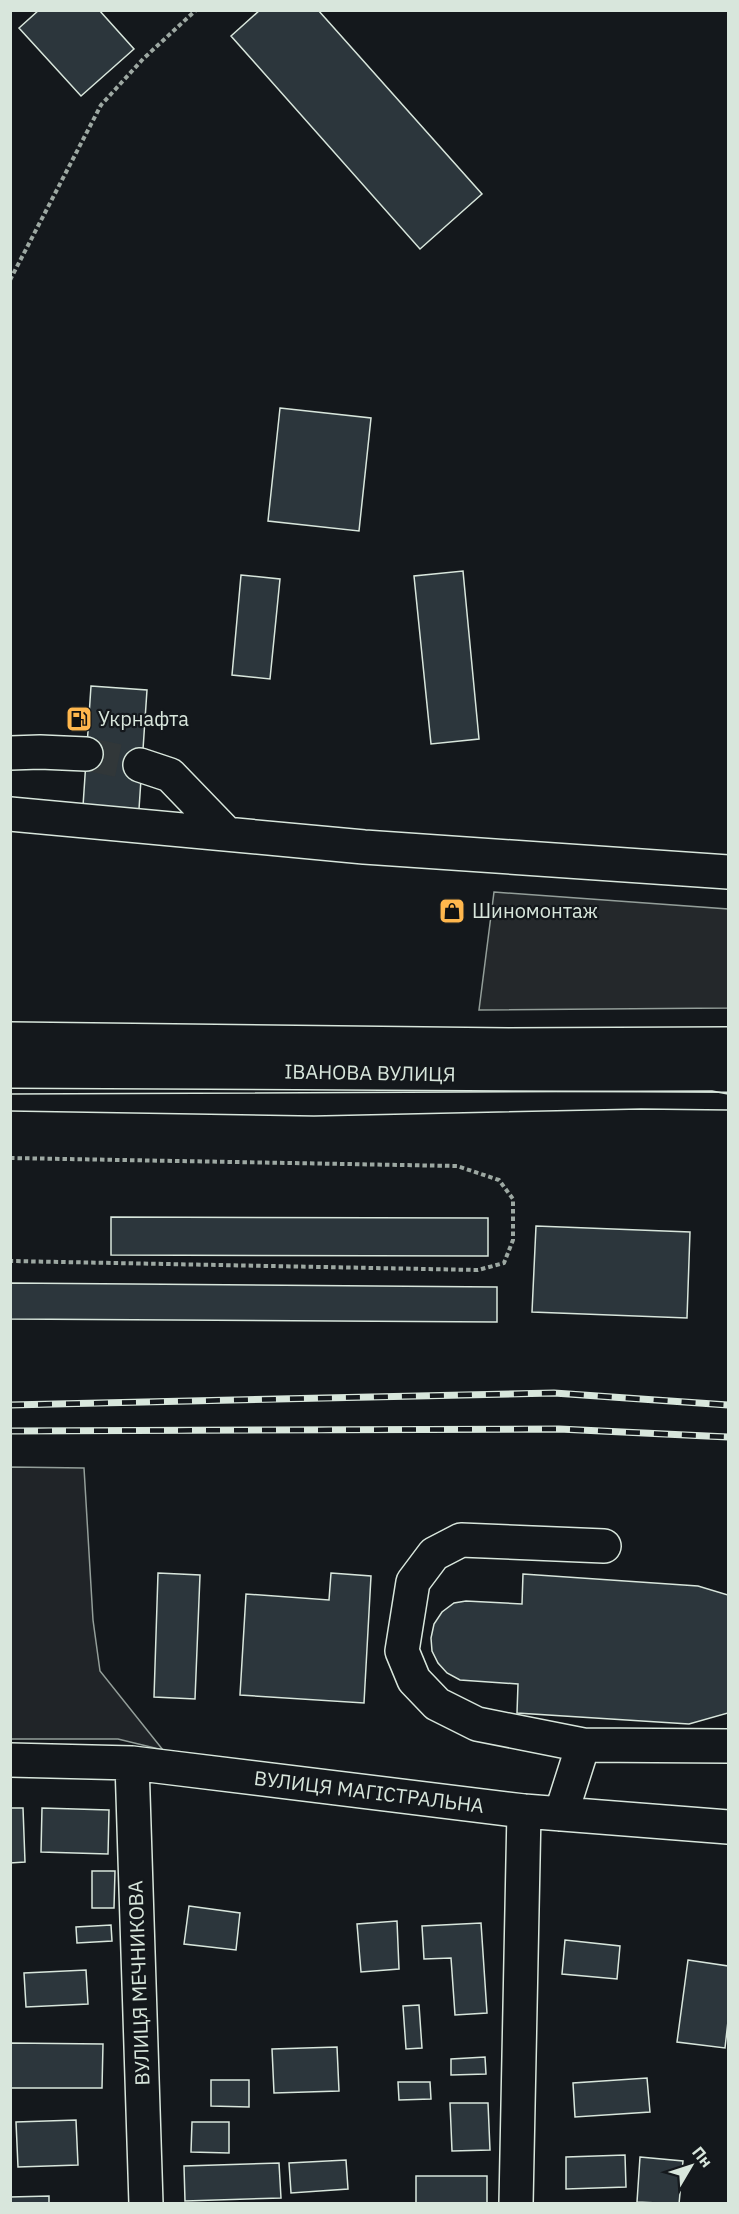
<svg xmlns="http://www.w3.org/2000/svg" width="739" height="2214" font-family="'IBM Plex Sans',sans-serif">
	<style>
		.green { fill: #202428; stroke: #939e99; stroke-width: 1.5 }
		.parking { fill: #24282b; stroke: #939e99; stroke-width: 1.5 }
		.building { fill: #2c363c; stroke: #d8e6dc; stroke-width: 1.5 }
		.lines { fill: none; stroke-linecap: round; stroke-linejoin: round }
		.minor-tunnel { stroke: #313739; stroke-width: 33; stroke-dasharray: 33 16; stroke-linecap: butt }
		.minor-casing { stroke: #d8e6dc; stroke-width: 36 }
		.major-casing { stroke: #d8e6dc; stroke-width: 36 }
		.path { stroke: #9da8a2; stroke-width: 4; stroke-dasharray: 4.5 3; stroke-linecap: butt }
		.minor { stroke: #14181c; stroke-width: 33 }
		.major { stroke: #14181c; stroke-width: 33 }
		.tram { stroke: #d8e6dc; stroke-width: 1.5 }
		.rail-casing { stroke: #d8e6dc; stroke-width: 7 }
		.rail { stroke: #14181c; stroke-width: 4.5; stroke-dasharray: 14; stroke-linecap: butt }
		.labels { text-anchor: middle; stroke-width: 4.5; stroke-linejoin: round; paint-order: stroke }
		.poi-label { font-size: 20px; fill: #d8e6dc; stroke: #14181c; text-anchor: start }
		.street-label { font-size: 20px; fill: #d8e6dc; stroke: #14181c }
	</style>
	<rect width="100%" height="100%" fill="#14181c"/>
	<path class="green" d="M11,1467L84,1468L93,1620L100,1671L163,1750L118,1739H11Z"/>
	<path class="parking" d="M494,892L728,909V1008L479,1010Z"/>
	<path class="building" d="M39,10H99L134,49L81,96L19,28Z
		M260,10H318L482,194L420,249L231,36Z
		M280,408L371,418L359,531L268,521Z
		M463,571L479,739L431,744L414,576Z
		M241,575L280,579L270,679L232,675Z
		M91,686L147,690L139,809L83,806Z
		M111,1217L488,1218V1256L111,1255Z
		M536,1226L690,1232L687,1318L532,1312Z
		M10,1283L497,1287V1322L10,1319Z
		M158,1573L200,1575L195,1699L154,1697Z
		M331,1573L371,1576L364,1703L240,1695L246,1594L329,1600Z
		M523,1574L698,1586L728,1595V1713L689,1724L517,1713L518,1684L460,1680L447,1673L438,1663L432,1651L431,1638L434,1624L442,1612L454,1603L466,1601L522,1604Z
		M10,1808H23L25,1862L10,1863Z
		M42,1808L109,1810L108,1854L41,1852Z
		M92,1871H115L114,1908H92Z
		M189,1906L240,1913L236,1950L184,1944Z
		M397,1921L399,1969L361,1972L357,1924Z
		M481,1923L487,2013L455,2015L451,1958L424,1959L422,1926Z
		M111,1925L112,1941L77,1943L76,1927Z
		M565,1940L620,1946L617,1979L562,1974Z
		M688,1960L728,1966V2021L725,2048L677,2042Z
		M86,1970L88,2004L26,2007L24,1973Z
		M419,2005L422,2048L406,2049L403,2006Z
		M10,2043L103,2044L102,2088H10Z
		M337,2047L339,2091L274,2093L272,2049Z
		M485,2057L486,2074L451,2075V2059Z
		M647,2078L650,2112L575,2117L573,2083Z
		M211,2080H249V2107L211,2106Z
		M398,2082H430L431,2099L399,2100Z
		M450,2103H488L490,2150L452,2151Z
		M76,2120L78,2165L18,2167L16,2122Z
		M192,2122H229V2153L191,2152Z
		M625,2155L626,2187L566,2189V2157Z
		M640,2157L683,2161L679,2204L637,2202Z
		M346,2160L348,2189L291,2193L289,2163Z
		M279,2163L281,2198L185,2201L184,2166Z
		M416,2176H487V2204H416Z
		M49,2196V2204H10V2197Z"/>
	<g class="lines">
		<path class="minor-tunnel" d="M86,754L140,765"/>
		<g class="minor-casing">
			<path id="minor" d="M10,753L40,752L86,754
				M140,765L170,775L226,833
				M10,814L364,847L728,872
				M583,1745L477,1724L437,1704L414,1680L402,1651L413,1582L434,1554L461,1540L604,1546
				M10,1760L132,1763L524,1811L728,1827
				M132,1763L146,2204
				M561,1814L583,1745L728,1746
				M516,2204L524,1811"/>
		</g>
		<g class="major-casing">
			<path id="major" d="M10,1039L508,1045L728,1044
				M10,1071L728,1075"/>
		</g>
		<path class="path" d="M10,280L101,105L143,59L196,10
			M10,1158L457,1166L499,1180L513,1199V1240L504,1263L478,1270L10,1261"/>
		<use href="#minor" class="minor"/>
		<use href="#major" class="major"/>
		<path class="tram" d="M10,1094L712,1091L728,1094
			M10,1111L314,1116L641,1109L728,1110"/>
		<g class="rail-casing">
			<path id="rail" d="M10,1405L554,1393L728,1405
				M10,1431L559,1429L728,1437"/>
		</g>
		<use href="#rail" class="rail"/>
	</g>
	<defs>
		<g id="fuel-square" transform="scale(1.35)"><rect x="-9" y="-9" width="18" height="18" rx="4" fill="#ffb74d" stroke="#14181c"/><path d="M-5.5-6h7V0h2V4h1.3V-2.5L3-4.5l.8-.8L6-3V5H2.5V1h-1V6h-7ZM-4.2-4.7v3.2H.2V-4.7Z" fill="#111"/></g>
		<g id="shop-square" transform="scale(1.35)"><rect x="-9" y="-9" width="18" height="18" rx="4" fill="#ffb74d" stroke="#14181c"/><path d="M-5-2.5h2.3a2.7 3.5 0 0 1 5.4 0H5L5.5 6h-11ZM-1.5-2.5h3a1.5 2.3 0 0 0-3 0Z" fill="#111"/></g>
	</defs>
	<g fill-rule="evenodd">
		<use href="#fuel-square" x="79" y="719"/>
		<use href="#shop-square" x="452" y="911"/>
	</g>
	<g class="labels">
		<g class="poi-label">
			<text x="98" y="726">Укрнафта</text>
			<text x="472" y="918">Шиномонтаж</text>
		</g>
		<g class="street-label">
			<text transform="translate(370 1073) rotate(1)" y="7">ІВАНОВА ВУЛИЦЯ</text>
			<text transform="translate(369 1792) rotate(7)" y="7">ВУЛИЦЯ МАГІСТРАЛЬНА</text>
			<text transform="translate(139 1983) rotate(-92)" y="7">ВУЛИЦЯ МЕЧНИКОВА</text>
		</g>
	</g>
	<rect width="739" height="2214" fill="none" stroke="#d8e6dc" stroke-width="24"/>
	<g transform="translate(691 2166) rotate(51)" stroke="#14181c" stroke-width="4.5" paint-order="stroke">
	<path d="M0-4.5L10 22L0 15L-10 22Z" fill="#d8e6dc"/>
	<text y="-9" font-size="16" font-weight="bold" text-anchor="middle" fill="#d8e6dc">Пн</text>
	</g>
</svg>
